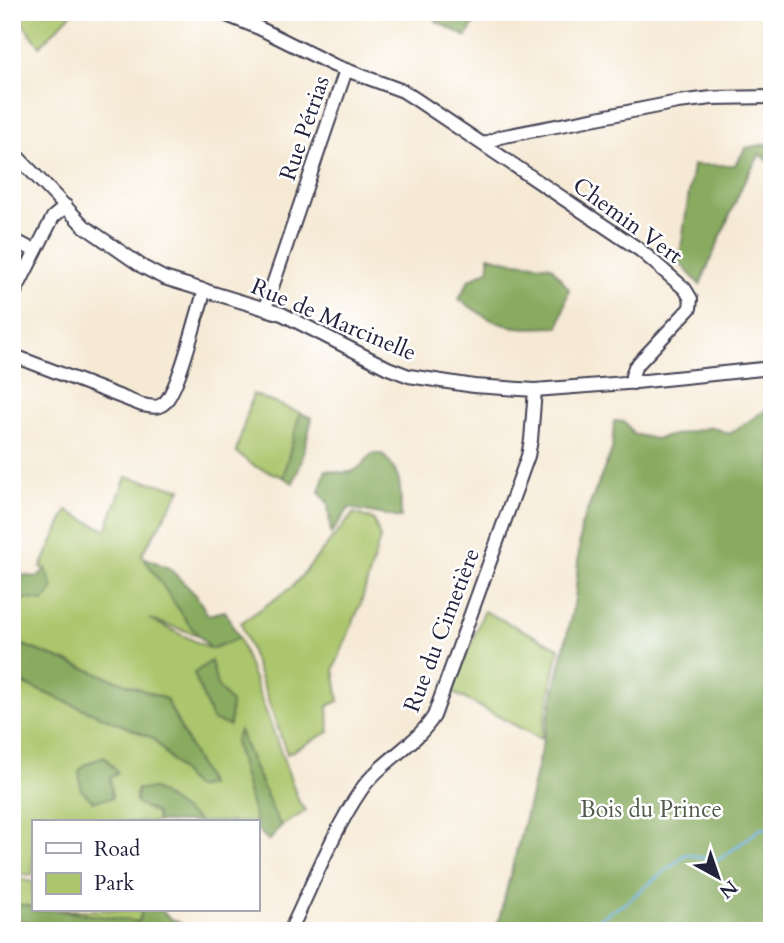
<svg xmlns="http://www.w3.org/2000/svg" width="784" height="943" font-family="Cardo,serif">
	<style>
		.green { fill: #acc66d; stroke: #677454; stroke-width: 2 }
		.forest { fill: #89ab60; stroke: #56664e; stroke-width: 2 }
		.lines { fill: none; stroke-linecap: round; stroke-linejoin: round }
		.stream { stroke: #6cb2e2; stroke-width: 2.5 }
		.minor-casing { stroke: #424052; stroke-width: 16 }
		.minor { stroke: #fff; stroke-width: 12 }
		.labels { text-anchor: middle; stroke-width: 5; stroke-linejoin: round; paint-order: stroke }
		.street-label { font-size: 23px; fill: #22223b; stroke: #fff }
		.park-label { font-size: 23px; fill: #525b4c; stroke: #fff }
	</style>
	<rect width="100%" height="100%" fill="#fff"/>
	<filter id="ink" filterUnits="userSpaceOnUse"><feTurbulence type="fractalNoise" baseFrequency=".0143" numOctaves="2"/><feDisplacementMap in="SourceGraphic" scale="14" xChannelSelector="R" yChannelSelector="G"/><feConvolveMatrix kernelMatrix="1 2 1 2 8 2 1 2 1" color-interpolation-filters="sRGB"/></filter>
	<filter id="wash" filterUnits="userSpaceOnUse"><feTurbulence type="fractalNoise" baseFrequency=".00686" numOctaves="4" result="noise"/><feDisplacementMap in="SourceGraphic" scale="28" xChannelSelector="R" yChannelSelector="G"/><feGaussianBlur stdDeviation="1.57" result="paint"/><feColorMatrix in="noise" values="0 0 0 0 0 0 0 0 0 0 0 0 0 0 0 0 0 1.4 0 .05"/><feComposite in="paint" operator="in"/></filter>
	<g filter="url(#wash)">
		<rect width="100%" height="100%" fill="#f6e9d4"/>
		<path class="green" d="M14,12H73L40,46Z
			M253,394L300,413L283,477L254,466L236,452Z
			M126,477L181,489L142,554L198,635L149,619L211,649L239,638L299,802L306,811L281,826L273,811L239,731L235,742L256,822H200L154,789H137L136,803L156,813L157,822H33V875L12,873V679L153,738L195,788L209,785L166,699L12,641V594L19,598L46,569L41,567L67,511L106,530Z
			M354,513L374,520L380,538L361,603L334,669L339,701L328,706L329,732L287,754L241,623L292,587Z
			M484,611L559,648L541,739L452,692Z
			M12,878L33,882V907L12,903Z
			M55,910H142L139,922Z"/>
		<path class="forest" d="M442,12H481L466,37L436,21Z
			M772,143V164L760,154L743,184L700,285L679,262L693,165H735L746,148Z
			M489,256L508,261L551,266L569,289L559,327C510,329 500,329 459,299L469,280L489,269Z
			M772,406V931H496L530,798L575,599L581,526L612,450L614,421L625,422L633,434L655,439L712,427L729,434Z
			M300,413L312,418L301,463L293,483L283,477Z
			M372,454H382C404,476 400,488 401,518L349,508L331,534L328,503L319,492L326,470C353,475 354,474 372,454Z
			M143,557L169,568L196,595L208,615L225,611L239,638L211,649L190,626Z
			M46,569L53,588L44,601L19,598L12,594V574L37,577Z
			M12,641L166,699L209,785L195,788L153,738L12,679Z
			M211,661L217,685L231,703L230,726L212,720L194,673Z
			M239,731L273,811L281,826L269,841L258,830L235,741Z
			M104,756L118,773L110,778L112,798L93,801L81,790L79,771L85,765Z
			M137,789H154L200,822H158L156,813L136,803Z
			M12,903L33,907V910H55L139,922L142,910H161L168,917L194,931H72L65,929L45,931V928L12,917Z"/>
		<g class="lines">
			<path class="stream" d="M577,931L624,904L686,854L717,861L762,828L772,829"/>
		</g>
	</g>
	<g filter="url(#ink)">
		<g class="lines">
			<g class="minor-casing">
				<path id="minor" d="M219,12L259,28L333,65L403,91L417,100L640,250L685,289L691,299L690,308L635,367L632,376L633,383
					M484,144L500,137L678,102L712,98L772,97
					M12,151L84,226L143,267L164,278L282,314L388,368L409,376L474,386L535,390L626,383L772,368
					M12,239L35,251
					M12,298L53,217L66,206
					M265,308L346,70
					M12,355L142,405C150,406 156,409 163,404C179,392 197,312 205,290
					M290,931C312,886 333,831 361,790C381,761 415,746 434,716L528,456L531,440L535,390"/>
			</g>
			<use href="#minor" class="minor"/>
		</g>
	</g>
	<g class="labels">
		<g class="street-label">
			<text transform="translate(304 128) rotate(-71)" y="8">Rue Pétrias</text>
			<text transform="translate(628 220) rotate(36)" y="8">Chemin Vert</text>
			<text transform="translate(334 319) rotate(23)" y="8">Rue de Marcinelle</text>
			<text transform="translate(441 630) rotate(-69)" y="8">Rue du Cimetière</text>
		</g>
		<g class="park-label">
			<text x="651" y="817">Bois du Prince</text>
		</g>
	</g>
	<rect width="784" height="943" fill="none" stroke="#fff" stroke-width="42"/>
	<rect x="32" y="820" width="228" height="91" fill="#ffffff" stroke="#a7a7b1" stroke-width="2"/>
	<rect x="46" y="843" width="35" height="10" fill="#ffffff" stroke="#a7a7b1" stroke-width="2"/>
	<text x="94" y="856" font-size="21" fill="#22223b">Road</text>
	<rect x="46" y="873" width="35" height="21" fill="#acc66d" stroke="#a7a7b1" stroke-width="2"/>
	<text x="94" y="890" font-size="21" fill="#22223b">Park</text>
	<g transform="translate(718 877) rotate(140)" stroke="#ffffff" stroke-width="5" paint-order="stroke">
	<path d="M0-5L12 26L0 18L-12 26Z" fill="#22223b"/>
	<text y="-10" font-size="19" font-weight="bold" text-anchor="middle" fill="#22223b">N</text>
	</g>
</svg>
